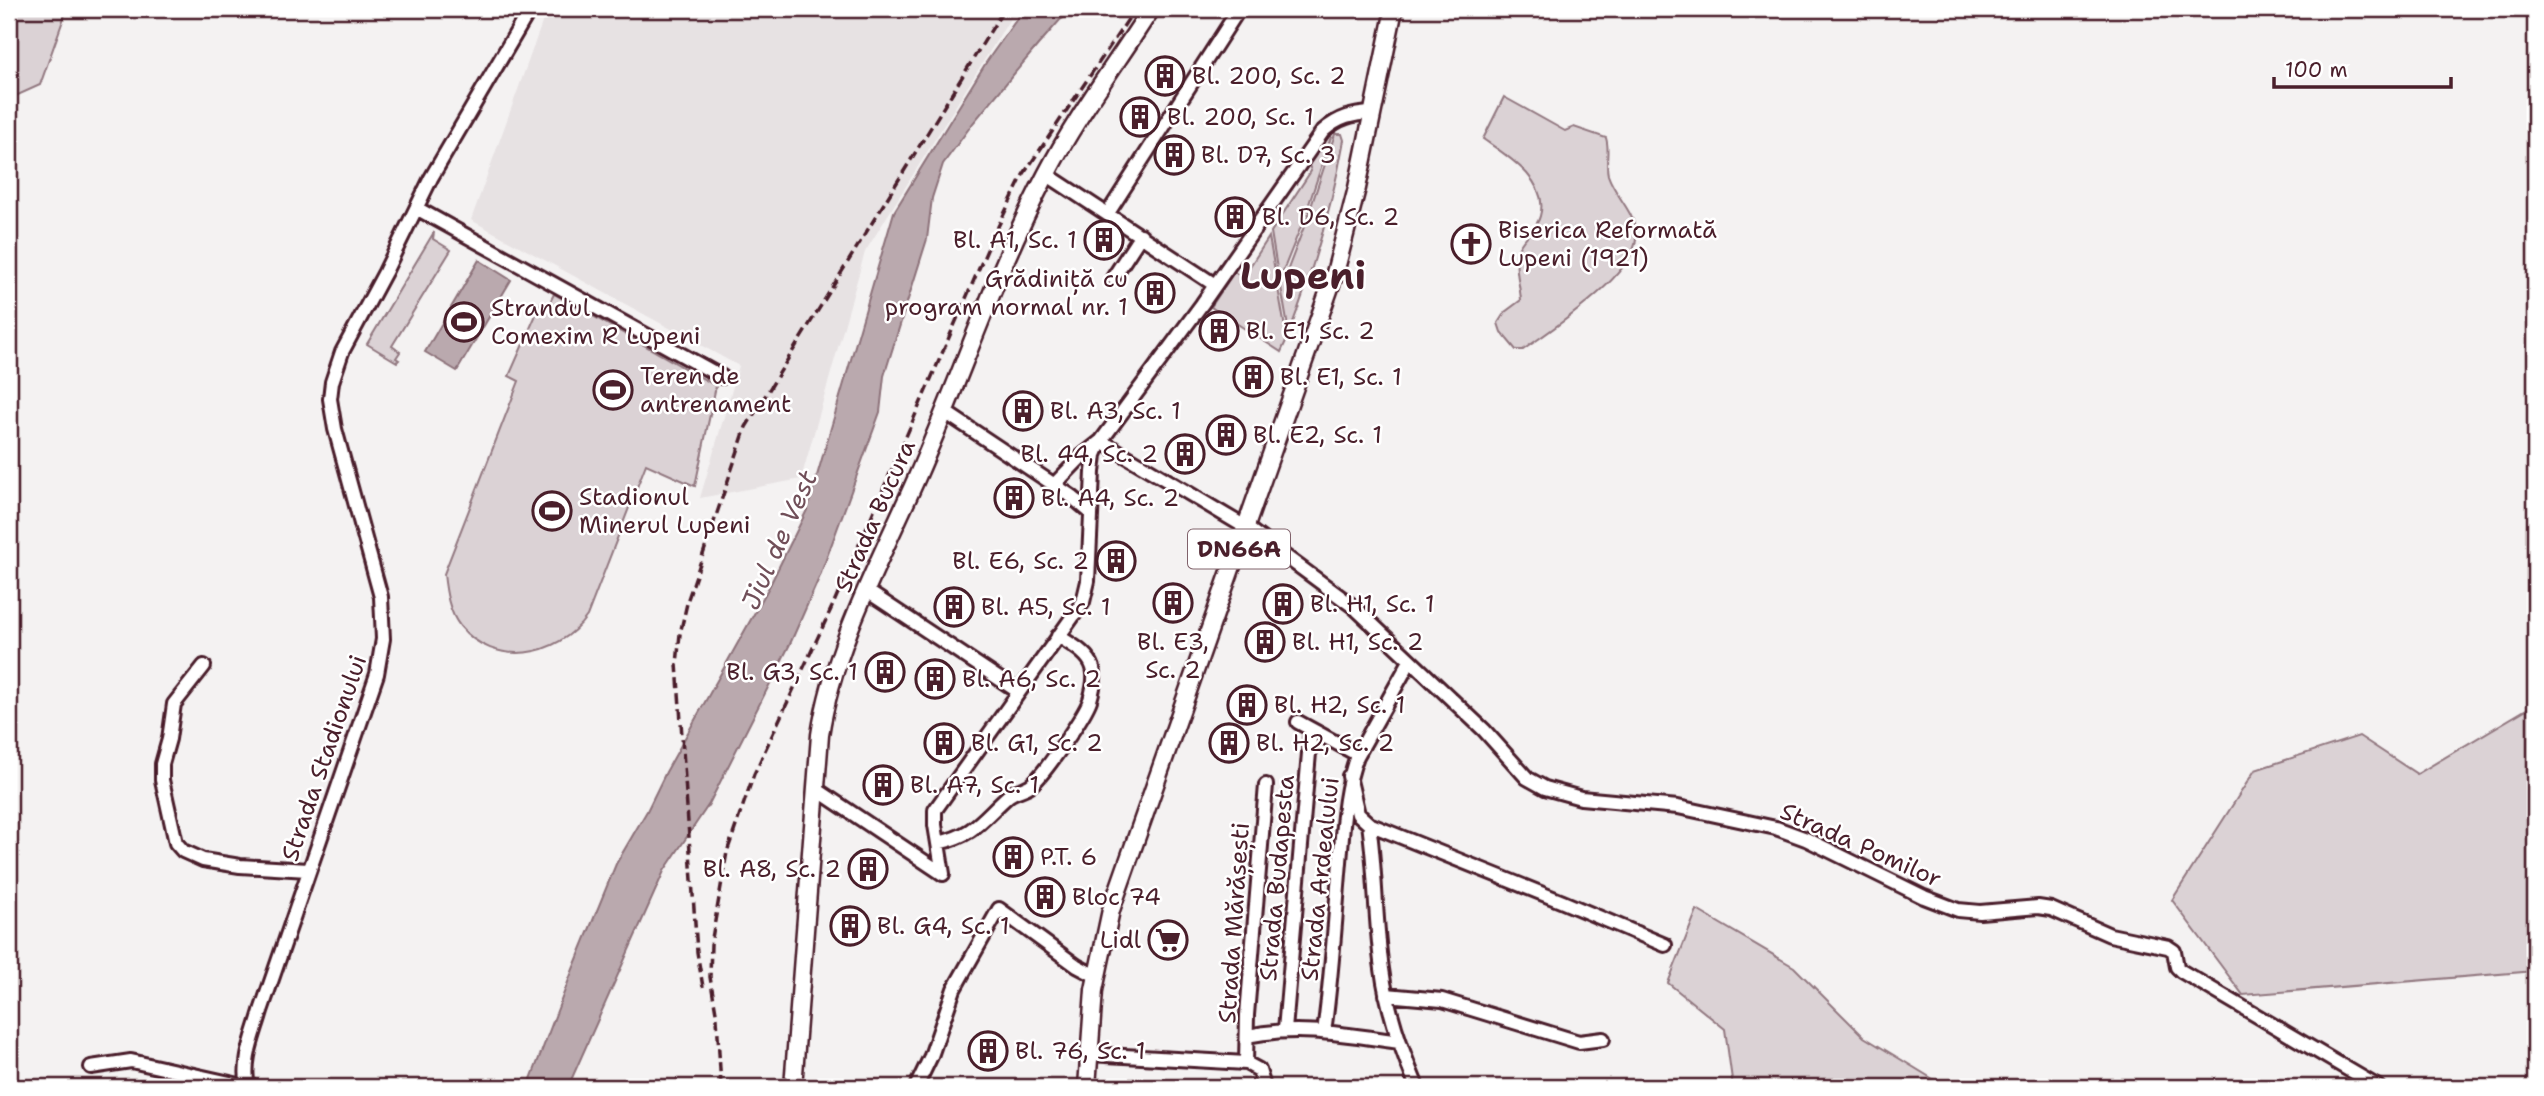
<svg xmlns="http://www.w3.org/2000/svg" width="2544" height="1096" font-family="'Shantell Sans',sans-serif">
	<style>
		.built { fill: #e7e2e3 }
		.green { fill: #dbd2d5; stroke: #927880; stroke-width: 2 }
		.water { fill: #baa9ae; stroke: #8d727a; stroke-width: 2 }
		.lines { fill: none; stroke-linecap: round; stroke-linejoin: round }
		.minor-casing { stroke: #4a1f2b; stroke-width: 18 }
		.major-casing { stroke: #4a1f2b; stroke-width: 21 }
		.minor { stroke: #fff; stroke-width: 12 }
		.major { stroke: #fff; stroke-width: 16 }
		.rail { stroke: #4a1f2b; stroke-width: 3.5; stroke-dasharray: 10 5; stroke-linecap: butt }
		.labels { text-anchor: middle; stroke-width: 5; stroke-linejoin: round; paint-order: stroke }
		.shield { fill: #fff; stroke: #80626b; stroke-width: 2 }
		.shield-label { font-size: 23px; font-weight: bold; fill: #4a1f2b }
		.poi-label { font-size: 24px; fill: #4a1f2b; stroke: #fff; text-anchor: start }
		.street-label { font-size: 24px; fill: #4a1f2b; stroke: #fff }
		.water-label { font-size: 26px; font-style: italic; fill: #714f59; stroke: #fff }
		.town-label { font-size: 38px; font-weight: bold; fill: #4a1f2b; stroke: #fff }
	</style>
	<rect width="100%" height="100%" fill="#f4f2f2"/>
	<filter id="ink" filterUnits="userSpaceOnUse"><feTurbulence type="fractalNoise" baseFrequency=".0143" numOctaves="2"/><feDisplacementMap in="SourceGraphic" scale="14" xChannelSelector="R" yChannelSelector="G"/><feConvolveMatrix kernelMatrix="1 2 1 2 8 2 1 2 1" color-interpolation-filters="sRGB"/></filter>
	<g filter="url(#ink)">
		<path class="built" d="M547,9H1016L865,252L801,479L700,498L739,366L471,220Z"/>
		<path class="green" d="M9,9H67L40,85L9,99Z
			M1504,97L1565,131L1574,127L1606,138C1610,150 1605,163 1608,175C1615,196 1634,211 1636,233C1641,272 1551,330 1523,350H1516L1501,332L1498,323L1505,312L1521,300C1520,286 1514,266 1517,252C1520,239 1537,230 1540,216C1550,181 1506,155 1483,139Z
			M1332,134L1304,219L1279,281L1271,232L1311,171L1308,162L1327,135Z
			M1335,134H1342L1344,140C1332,207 1313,270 1289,333L1281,287L1307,219Z
			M434,232L433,239L451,250L392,346L400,352L396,358L399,360L397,362L367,344Z
			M1269,237L1287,339L1281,352L1211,307L1234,272L1243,277Z
			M554,294L716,386L695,486L646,464L587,616C558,658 494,668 460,626C449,612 446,592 444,574L519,381L509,376L542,301L549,304Z
			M2535,704V971L2243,995L2172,900L2255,770L2359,736L2417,774Z
			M1697,910L1794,967L1864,1037L1946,1087H1733L1725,1029L1668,983Z"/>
		<path class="water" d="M1024,9H1079L1060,20L1038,45L973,123L943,164L932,198L927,239L884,376L880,412L820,576L790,644L709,804L664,871L568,1087H528L573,969L616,864L647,811L666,772L769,587L807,510L894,212L987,61Z
			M479,260L511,280L457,371L425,352Z"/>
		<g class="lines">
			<g class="minor-casing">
				<path id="minor" d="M1046,174L1215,285
					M418,209L722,377
					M1108,213L1239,9
					M1113,278L1141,235
					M945,412L1071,496L1090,512
					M1054,485L1082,456L1101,441L1247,528L1354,607L1484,730L1527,778L1545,788L1581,798L1678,807L1776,828L1806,839L1924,897L1958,910L1980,912L2038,907L2051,909L2110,935L2168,947L2174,951L2177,967L2181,971L2378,1087
					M867,591L1019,692
					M204,666L174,704L169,739L162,764V780L176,843L183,851L203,860L240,866L308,870
					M1298,722L1353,752L1357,756C1344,790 1343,826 1340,862C1335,919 1332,975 1324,1032
					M1357,756L1410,661
					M1349,776L1358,814L1369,824L1563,902L1665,945
					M816,789L943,874
					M1369,824C1376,872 1375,921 1382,969C1387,1010 1401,1049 1417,1087
					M938,843C975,835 982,819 1008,796C1015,790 1025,790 1032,784C1045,773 1085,715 1090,700C1093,690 1096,678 1093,668C1089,653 1070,644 1058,636
					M943,874L935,825V810L1076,612L1083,602L1088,581L1093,472L1095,455L1101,441L1202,304L1323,131C1339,117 1352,114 1373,113
					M1386,995L1442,1000L1579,1042L1603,1039
					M1285,1030L1311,730
					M1247,1036C1299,1025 1348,1035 1400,1042
					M1089,1054L1246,1063L1259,1070L1264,1087
					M1246,1063L1247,1015L1266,785
					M91,1067L131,1061L248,1087
					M248,1087C242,1061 254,1036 261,1011L377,674L383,639L381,597L335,429L330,399L332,382L342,352L385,272L431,178L530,9
					M916,1087L931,1056L954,989L999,909L1077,966L1096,976"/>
			</g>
			<g class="major-casing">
				<path id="major" d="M793,1087L820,735C833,647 881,559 917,477C961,377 995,272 1046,175C1076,117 1116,64 1151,9
					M1087,1087L1094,990L1111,910L1335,273L1357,188L1394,9"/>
			</g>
			<use href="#minor" class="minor"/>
			<use href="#major" class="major"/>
			<path class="rail" d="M703,987L697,952L677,664L680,634L688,599L746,427L1004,9
				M721,1087L717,1018L710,977L711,944L727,852L754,774L832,607L990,243L1023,175L1135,9"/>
		</g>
	</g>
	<defs>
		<g id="building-ring" transform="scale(2.0125)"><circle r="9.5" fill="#fff" stroke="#4a1f2b" stroke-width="1.5"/><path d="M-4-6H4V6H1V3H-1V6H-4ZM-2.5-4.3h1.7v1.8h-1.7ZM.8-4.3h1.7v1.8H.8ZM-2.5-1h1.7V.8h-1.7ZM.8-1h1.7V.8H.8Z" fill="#4a1f2b"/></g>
		<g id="church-ring" transform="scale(2.0125)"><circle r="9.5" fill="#fff" stroke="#4a1f2b" stroke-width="1.5"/><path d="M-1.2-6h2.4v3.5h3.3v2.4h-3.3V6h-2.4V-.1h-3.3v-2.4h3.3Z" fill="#4a1f2b"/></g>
		<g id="stadium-ring" transform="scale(2.0125)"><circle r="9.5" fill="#fff" stroke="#4a1f2b" stroke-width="1.5"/><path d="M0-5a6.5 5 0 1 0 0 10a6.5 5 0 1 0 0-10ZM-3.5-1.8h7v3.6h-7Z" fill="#4a1f2b"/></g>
		<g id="supermarket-ring" transform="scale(2.0125)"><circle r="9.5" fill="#fff" stroke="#4a1f2b" stroke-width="1.5"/><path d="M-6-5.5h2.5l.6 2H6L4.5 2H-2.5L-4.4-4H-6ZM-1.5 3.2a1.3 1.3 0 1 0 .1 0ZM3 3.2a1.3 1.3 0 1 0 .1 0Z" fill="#4a1f2b"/></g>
	</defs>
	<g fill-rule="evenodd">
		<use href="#building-ring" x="1165" y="76"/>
		<use href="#building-ring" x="1140" y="117"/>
		<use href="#building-ring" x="1174" y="155"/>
		<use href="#building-ring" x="1235" y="217"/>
		<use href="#building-ring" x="1104" y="240"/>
		<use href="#church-ring" x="1471" y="244"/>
		<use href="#building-ring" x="1155" y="293"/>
		<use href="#stadium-ring" x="464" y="322"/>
		<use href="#building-ring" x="1219" y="331"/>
		<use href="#building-ring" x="1253" y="377"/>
		<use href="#stadium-ring" x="613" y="390"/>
		<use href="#building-ring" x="1023" y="411"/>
		<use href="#building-ring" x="1226" y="435"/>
		<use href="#building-ring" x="1185" y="454"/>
		<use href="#building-ring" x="1014" y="498"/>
		<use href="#stadium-ring" x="552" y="511"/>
		<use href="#building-ring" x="1116" y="561"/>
		<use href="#building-ring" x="1173" y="603"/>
		<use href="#building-ring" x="1283" y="604"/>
		<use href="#building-ring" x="954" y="607"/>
		<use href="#building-ring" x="1265" y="642"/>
		<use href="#building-ring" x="885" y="672"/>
		<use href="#building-ring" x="935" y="679"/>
		<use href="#building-ring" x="1247" y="705"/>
		<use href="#building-ring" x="944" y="743"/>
		<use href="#building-ring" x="1229" y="743"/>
		<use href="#building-ring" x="883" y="785"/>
		<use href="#building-ring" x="1013" y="857"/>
		<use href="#building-ring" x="868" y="869"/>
		<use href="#building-ring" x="1045" y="897"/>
		<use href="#building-ring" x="850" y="926"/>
		<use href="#supermarket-ring" x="1168" y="940"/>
		<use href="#building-ring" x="988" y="1051"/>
	</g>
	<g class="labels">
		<rect class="shield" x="1188" y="529.5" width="102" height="39" rx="5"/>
		<g class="shield-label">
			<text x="1239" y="557">DN66A</text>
		</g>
		<g class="poi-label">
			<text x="1192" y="84">Bl. 200, Sc. 2</text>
			<text x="1167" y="125">Bl. 200, Sc. 1</text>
			<text x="1201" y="163">Bl. D7, Sc. 3</text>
			<text x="1262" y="225">Bl. D6, Sc. 2</text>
			<text x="1498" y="238">Biserica Reformată<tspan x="1498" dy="28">Lupeni (1921)</tspan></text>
			<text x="1077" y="248" text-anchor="end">Bl. A1, Sc. 1</text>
			<text x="1128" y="287" text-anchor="end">Grădiniță cu<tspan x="1128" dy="28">program normal nr. 1</tspan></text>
			<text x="491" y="316">Strandul<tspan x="491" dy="28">Comexim R Lupeni</tspan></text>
			<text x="1246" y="339">Bl. E1, Sc. 2</text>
			<text x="640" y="384">Teren de<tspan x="640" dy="28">antrenament</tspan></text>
			<text x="1280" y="385">Bl. E1, Sc. 1</text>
			<text x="1050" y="419">Bl. A3, Sc. 1</text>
			<text x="1253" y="443">Bl. E2, Sc. 1</text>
			<text x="1158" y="462" text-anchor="end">Bl. 44, Sc. 2</text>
			<text x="579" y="505">Stadionul<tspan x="579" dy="28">Minerul Lupeni</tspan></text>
			<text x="1041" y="506">Bl. A4, Sc. 2</text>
			<text x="1089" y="569" text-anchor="end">Bl. E6, Sc. 2</text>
			<text x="1310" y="612">Bl. H1, Sc. 1</text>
			<text x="981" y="615">Bl. A5, Sc. 1</text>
			<text x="1173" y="650" text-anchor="middle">Bl. E3,<tspan x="1173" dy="28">Sc. 2</tspan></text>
			<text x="1292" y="650">Bl. H1, Sc. 2</text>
			<text x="858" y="680" text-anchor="end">Bl. G3, Sc. 1</text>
			<text x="962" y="687">Bl. A6, Sc. 2</text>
			<text x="1274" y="713">Bl. H2, Sc. 1</text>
			<text x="971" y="751">Bl. G1, Sc. 2</text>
			<text x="1256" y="751">Bl. H2, Sc. 2</text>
			<text x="910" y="793">Bl. A7, Sc. 1</text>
			<text x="1040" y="865">P.T. 6</text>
			<text x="841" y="877" text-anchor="end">Bl. A8, Sc. 2</text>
			<text x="1072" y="905">Bloc 74</text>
			<text x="877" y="934">Bl. G4, Sc. 1</text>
			<text x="1141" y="948" text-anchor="end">Lidl</text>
			<text x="1015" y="1059">Bl. 76, Sc. 1</text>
		</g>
		<g class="street-label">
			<text transform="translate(875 516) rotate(-66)" y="8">Strada Bucura</text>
			<text transform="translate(324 758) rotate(-71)" y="8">Strada Stadionului</text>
			<text transform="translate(1861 845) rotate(24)" y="8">Strada Pomilor</text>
			<text transform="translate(1277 878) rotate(-85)" y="8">Strada Budapesta</text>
			<text transform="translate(1320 879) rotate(-84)" y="8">Strada Ardealului</text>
			<text transform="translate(1234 923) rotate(-86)" y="8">Strada Mărășești</text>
		</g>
		<g class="water-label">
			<text transform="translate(779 540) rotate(-66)" y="9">Jiul de Vest</text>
		</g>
		<g class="town-label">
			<text x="1303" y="289">Lupeni</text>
		</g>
	</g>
	<rect width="2544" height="1096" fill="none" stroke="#fff" stroke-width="35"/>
	<rect x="18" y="18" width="2509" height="1061" fill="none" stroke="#4a1f2b" stroke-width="2.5" filter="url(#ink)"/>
	<path d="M2274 77v10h177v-10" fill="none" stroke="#4a1f2b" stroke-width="3.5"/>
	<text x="2285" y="77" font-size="21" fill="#4a1f2b" stroke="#ffffff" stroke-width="5" paint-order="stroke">100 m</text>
</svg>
